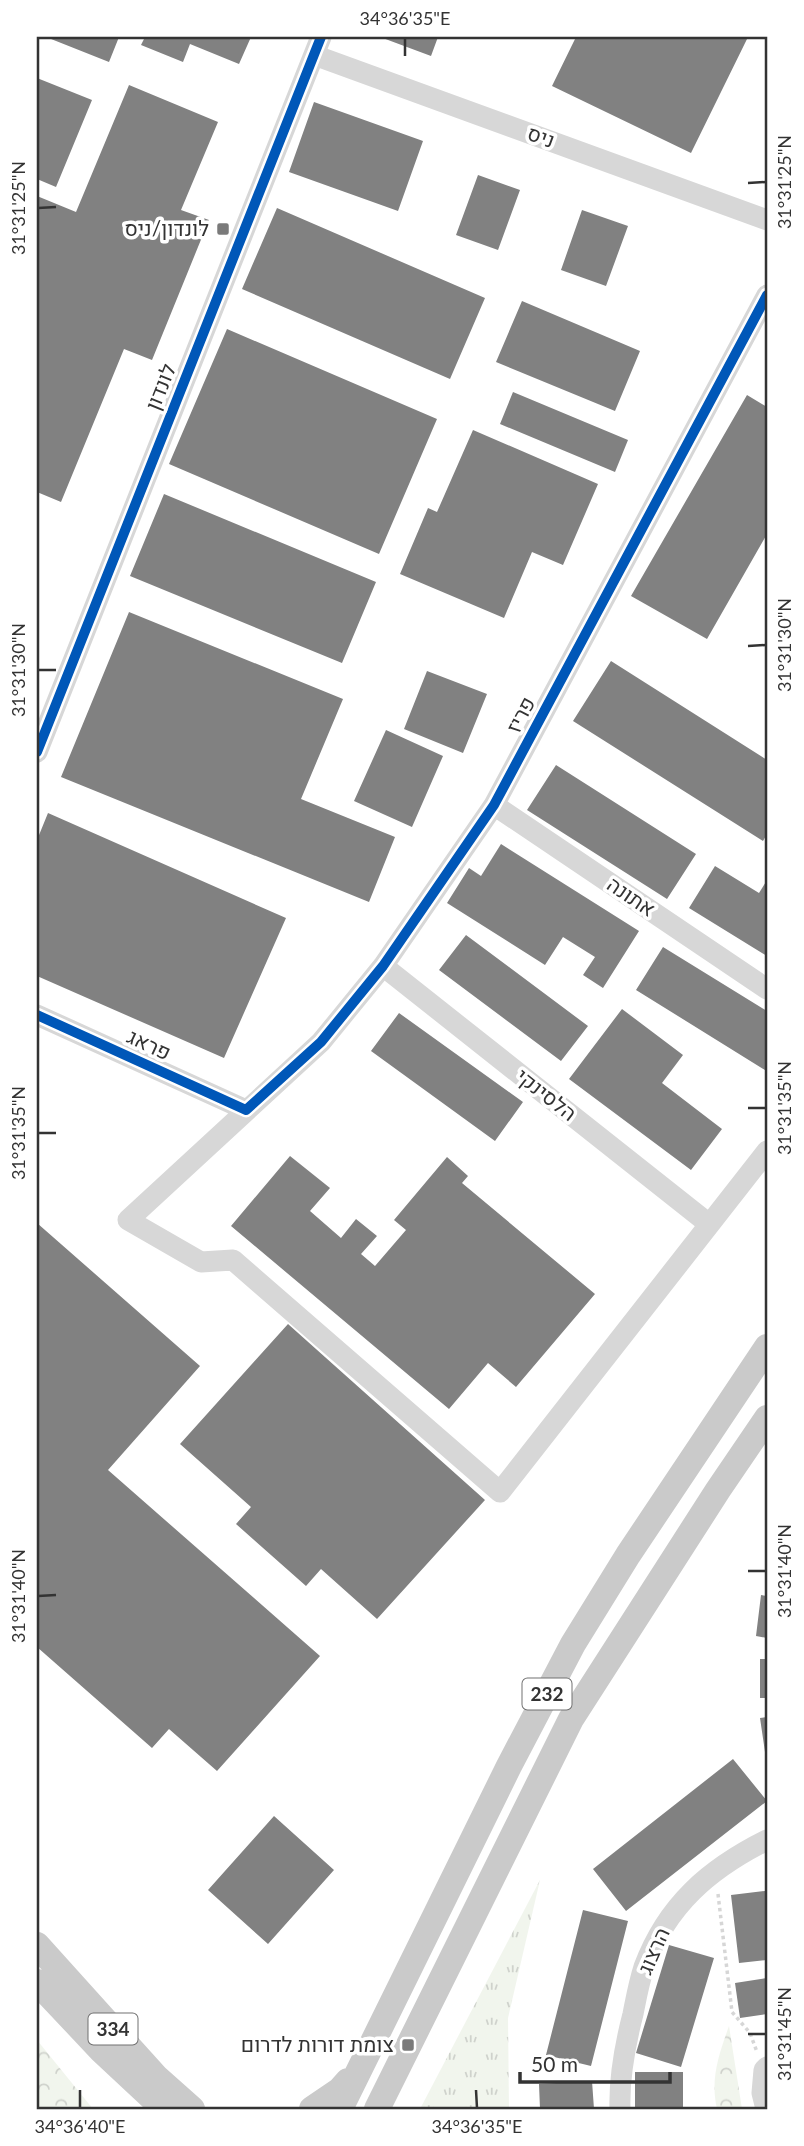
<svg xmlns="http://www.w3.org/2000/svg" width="804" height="2146" font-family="Lato,Heebo,sans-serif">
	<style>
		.grass { fill: url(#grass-tufts) }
		.forest { fill: url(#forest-crowns) }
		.building { fill: #818181 }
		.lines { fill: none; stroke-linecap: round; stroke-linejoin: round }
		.path { stroke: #d6d6d6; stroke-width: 3.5; stroke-dasharray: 3.5 3.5; stroke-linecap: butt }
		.minor { stroke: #d7d7d7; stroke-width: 21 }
		.major { stroke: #cacaca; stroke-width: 26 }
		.cycleway-casing { stroke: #fff; stroke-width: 15 }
		.cycleway { stroke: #0057b8; stroke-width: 10 }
		.ticks { fill: none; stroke: #333; stroke-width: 2.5 }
		.poi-dot { fill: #7a7a7a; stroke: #fff; stroke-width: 2.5 }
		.labels { text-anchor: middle; stroke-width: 7; stroke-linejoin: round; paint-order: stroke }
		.shield { fill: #fff; stroke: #707070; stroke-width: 2 }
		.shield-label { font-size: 19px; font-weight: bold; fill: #333 }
		.street-label { font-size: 21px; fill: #333; stroke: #fff }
		.poi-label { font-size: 21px; fill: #333; stroke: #fff; text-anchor: end }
		.neatline { fill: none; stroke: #333; stroke-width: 2.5 }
		.ticks-label { font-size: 18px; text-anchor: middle; fill: #333 }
	</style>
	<defs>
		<pattern id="grass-tufts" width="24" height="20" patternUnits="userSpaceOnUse" patternTransform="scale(1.75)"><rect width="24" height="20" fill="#f1f5ed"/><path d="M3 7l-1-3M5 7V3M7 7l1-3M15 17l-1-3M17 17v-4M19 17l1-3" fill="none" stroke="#cfd2cc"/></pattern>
		<pattern id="forest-crowns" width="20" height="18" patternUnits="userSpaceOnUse" patternTransform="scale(1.75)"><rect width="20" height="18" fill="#f1f5ed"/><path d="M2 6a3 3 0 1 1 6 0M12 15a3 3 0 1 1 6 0" fill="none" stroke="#cfd2cc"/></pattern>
	</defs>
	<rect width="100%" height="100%" fill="#fff"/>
	<path class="grass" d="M540,1880L508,2018L509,2109H420Z"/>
	<path class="forest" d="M729,2026L742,2109H717C710,2079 719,2054 729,2026Z
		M37,2040L93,2109H37Z"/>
	<path class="building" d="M46,37H119L109,62Z
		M145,37H251L239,64L190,44L183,62L141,45Z
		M380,37H438L431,56Z
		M576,37H748L691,153L552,86Z
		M37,78L92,100L56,187L37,179Z
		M129,85L218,122L181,210L209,220L152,360L124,349L61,502L37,492V196L76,212Z
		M314,102L423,141L398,211L289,172Z
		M478,175L520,190L498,250L456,235Z
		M277,208L485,298L450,379L242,289Z
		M582,210L628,226L606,286L561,270Z
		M522,301L640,351L615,411L496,362Z
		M227,329L437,419L379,554L169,464Z
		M513,392L628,440L615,472L500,424Z
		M747,395L767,407V534L707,639L631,596Z
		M473,430L598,484L563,565L532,552L504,618L400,574L428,508L437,512Z
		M164,494L376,582L342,663L130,576Z
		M129,612L343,699L301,799L395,837L369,902L61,777Z
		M611,661L767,760V834L763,841L573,721Z
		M427,671L487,694L463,753L404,729Z
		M386,730L443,756L412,827L354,801Z
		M556,765L696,854L667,899L527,810Z
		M48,813L286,918L224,1058L37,976V840Z
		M501,844L639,931L603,988L583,975L595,957L563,937L545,965L447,903L469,868L481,876Z
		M715,866L759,893L767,880V956L689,908Z
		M466,935L588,1026L561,1061L439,970Z
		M663,947L767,1011L765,1070L636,990Z
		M622,1009L683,1055L662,1083L722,1129L691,1170L569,1079Z
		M399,1013L523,1102L495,1141L371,1051Z
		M290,1156L330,1188L310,1211L341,1238L356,1219L377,1236L361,1254L375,1266L406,1230L394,1220L447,1157L468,1176L462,1183L595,1294L516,1387L488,1363L449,1409L231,1226Z
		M37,1223L200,1366L108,1470L320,1656L217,1771L169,1729L152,1748L37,1647Z
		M288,1324L485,1500L377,1619L321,1569L306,1586L236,1524L251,1507L180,1444Z
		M761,1595L767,1596V1638L756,1636Z
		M760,1659H767V1698H760Z
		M767,1717V1751L765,1752L760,1718Z
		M733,1759L767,1801L626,1911L593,1869Z
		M274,1816L334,1870L268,1944L208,1890Z
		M765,1891L767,1960L739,1963L731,1895Z
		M583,1910L628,1921L591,2066L546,2055Z
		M669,1945L714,1958L681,2067L636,2053Z
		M767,1978V2014L740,2018L735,1983Z
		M635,2072H683V2109H635Z
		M592,2081L594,2109H540L539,2084Z"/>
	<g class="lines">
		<path class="path" d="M718,1894L732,2012L750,2033L757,2052"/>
		<path class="minor" d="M314,55L767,220
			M767,295L494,805L383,966L321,1042L128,1220L201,1262L233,1260L500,1492L767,1151
			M37,752L321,37
			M494,805L767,989
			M383,966L709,1224
			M37,1015L246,1110
			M620,2109C619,2078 625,2045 633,2014C636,1999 639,1982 644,1967C667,1905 709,1869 767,1840
			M766,2109L762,2093L764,2070L767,2067"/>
		<path class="major" d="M37,1945L156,2077L192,2109
			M37,1982L102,2051L162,2107
			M312,2109L340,2090L348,2081
			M340,2109L509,1766L573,1644L628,1555L767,1347
			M377,2109L571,1719L718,1490L767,1418"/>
		<g class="cycleway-casing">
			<path id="cycleway" d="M37,752L321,37
				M37,1015L246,1110L321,1042L383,966L494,805L767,295"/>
		</g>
		<use href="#cycleway" class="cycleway"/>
	</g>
	<path class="ticks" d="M405,38V56M748,183L766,182M38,208L56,207M748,646L766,645M38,670H56M748,1108H766M38,1133H56M748,1571H766M38,1596L56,1595M748,2034H766M80,2090V2108M476,2090L477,2108"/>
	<g class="poi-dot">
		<rect x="216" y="222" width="14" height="14" rx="3.5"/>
		<rect x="401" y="2038" width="14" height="14" rx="3.5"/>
	</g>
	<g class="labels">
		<g class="shield">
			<rect x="522.5" y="1678.5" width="49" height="31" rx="5"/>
			<rect x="88.5" y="2013.5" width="49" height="31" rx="5"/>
		</g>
		<g class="shield-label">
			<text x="547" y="1701">232</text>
			<text x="113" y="2036">334</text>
		</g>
		<g class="street-label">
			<text transform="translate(541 137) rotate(20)" y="7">ניס</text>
			<text transform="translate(161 387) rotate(-68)" y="7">לונדון</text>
			<text transform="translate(521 715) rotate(-62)" y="7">פריז</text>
			<text transform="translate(631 897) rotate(34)" y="7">אתונה</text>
			<text transform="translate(149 1045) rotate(25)" y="7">פראג</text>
			<text transform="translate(546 1095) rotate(38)" y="7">הלסינקי</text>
			<text transform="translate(654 1951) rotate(-66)" y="7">הרצוג</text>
		</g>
		<g class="poi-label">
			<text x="209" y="236">לונדון/ניס</text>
			<text x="394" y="2052">צומת דורות לדרום</text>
		</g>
	</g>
	<rect width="804" height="2146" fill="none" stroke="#ffffff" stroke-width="77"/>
	<path d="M520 2072v10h150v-10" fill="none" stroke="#333333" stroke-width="3.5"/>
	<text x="531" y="2072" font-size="21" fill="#333333" stroke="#ffffff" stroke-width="5" paint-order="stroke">50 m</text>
	<rect x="38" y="38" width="728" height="2070" class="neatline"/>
	<g class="ticks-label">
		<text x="405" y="25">34°36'35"E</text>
		<text transform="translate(785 182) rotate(-90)" y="6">31°31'25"N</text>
		<text transform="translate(19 208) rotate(-90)" y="6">31°31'25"N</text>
		<text transform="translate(785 645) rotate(-90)" y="6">31°31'30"N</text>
		<text transform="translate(19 670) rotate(-90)" y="6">31°31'30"N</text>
		<text transform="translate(785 1108) rotate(-90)" y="6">31°31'35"N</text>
		<text transform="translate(19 1133) rotate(-90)" y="6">31°31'35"N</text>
		<text transform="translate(785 1571) rotate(-90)" y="6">31°31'40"N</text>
		<text transform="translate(19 1596) rotate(-90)" y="6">31°31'40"N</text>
		<text transform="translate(785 2034) rotate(-90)" y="6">31°31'45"N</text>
		<text x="80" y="2133">34°36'40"E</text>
		<text x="477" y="2133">34°36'35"E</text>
	</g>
</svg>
